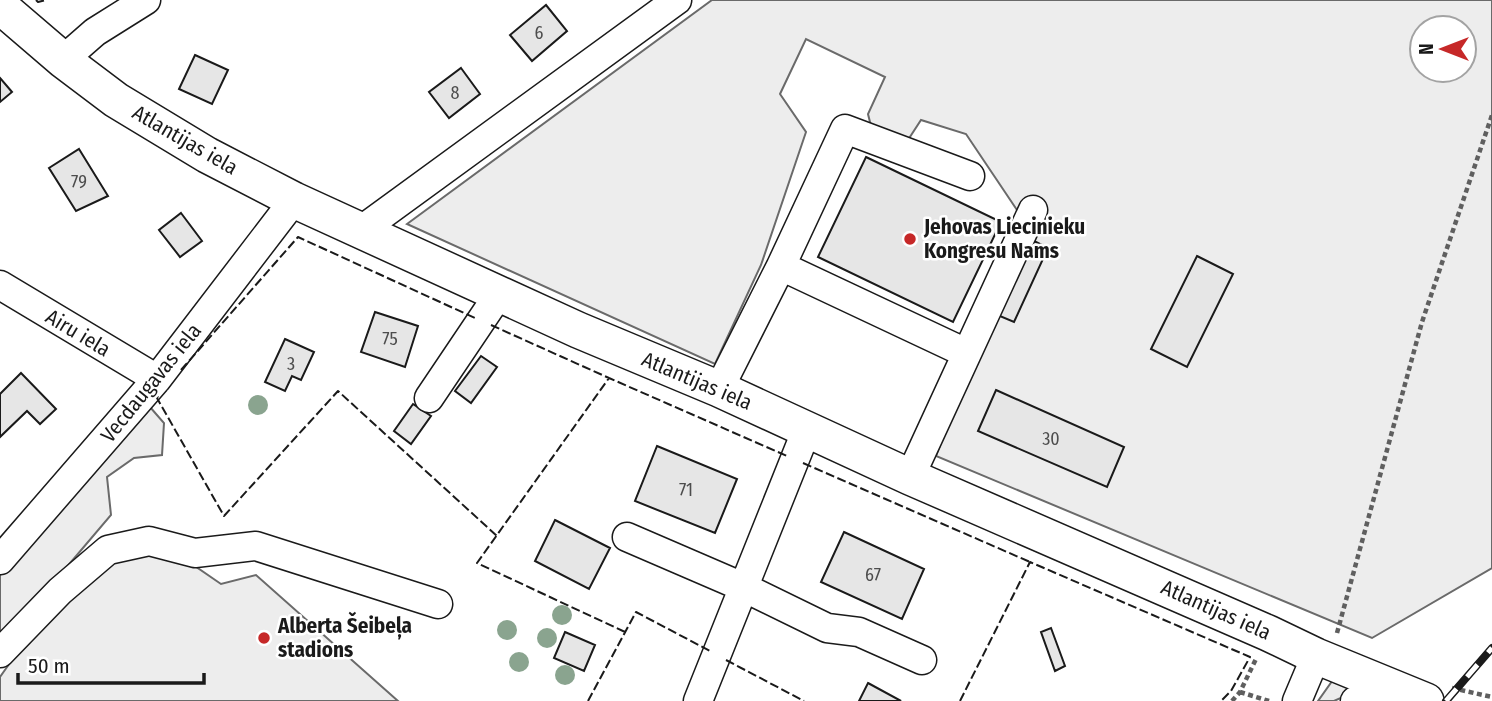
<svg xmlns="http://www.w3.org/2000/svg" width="1492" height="701" font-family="'Fira Sans Condensed',sans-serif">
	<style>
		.built { fill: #ededed; stroke: #6a6a6a; stroke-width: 2; fill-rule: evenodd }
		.building { fill: #e6e6e6; stroke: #1a1a1a; stroke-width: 2 }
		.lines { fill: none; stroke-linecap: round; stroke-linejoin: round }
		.minor-casing { stroke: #1a1a1a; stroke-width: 31 }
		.major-casing { stroke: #1a1a1a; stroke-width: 38 }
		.path { stroke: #5f5f5f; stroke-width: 4.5; stroke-dasharray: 5 3.5; stroke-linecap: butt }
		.minor { stroke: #fff; stroke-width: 28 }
		.major { stroke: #fff; stroke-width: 35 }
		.rail-casing { stroke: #1a1a1a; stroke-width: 8 }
		.rail { stroke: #fff; stroke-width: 5; stroke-dasharray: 16; stroke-linecap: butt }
		.fence { stroke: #1a1a1a; stroke-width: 2; stroke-dasharray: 9 3.5; stroke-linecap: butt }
		.tree { fill: #8aa48f }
		.poi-dot { fill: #c62828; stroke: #fff; stroke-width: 2.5 }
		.labels { text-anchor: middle; stroke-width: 5; stroke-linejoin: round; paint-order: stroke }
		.number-label { font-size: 18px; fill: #4d4d4d }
		.street-label { font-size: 21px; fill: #1a1a1a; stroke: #fff }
		.poi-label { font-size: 21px; font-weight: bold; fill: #1a1a1a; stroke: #fff; text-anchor: start }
	</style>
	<rect width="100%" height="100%" fill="#fff"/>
	<path class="built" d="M712,0H1492V568L1372,638L936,456L1025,222L966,134L921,120L906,143L871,126L868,114L885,77L806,39L780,94L806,132L761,265L715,364L407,224ZM1422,28H1464V70H1422Z
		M150,407L164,423L162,455L134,458L107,477L111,515L60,575L0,639V567Z
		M152,550L186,560L221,584L256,575L398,701H0V677L19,650L56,609L116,559Z
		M1335,677L1361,689L1334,701H1318Z"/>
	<path class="building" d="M546,5L567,31L532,61L510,35Z
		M195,55L228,70L212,104L179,89Z
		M461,68L480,94L449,118L429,92Z
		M0,78L12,92L0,102Z
		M79,149L108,196L76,211L49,168Z
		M866,157L1001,222L953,322L818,257Z
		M181,213L202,241L180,257L159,230Z
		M1030,239L1048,248L1014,322L995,314Z
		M1197,256L1233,274L1187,367L1151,349Z
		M375,312L418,326L405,367L361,352Z
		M285,339L314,352L301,380L292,376L285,391L265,382Z
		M481,356L497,367L471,403L455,391Z
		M21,373L56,409L40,424L27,411L0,437V394Z
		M996,390L1124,447L1107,487L978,431Z
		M413,404L431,416L411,444L394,431Z
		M657,446L737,479L715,533L635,501Z
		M555,520L610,548L589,589L535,561Z
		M844,532L924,569L902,619L821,582Z
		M1051,628L1065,666L1055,671L1041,632Z
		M565,632L595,645L584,671L554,658Z
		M868,683L901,701H859Z"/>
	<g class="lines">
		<g class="minor-casing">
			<path id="minor" d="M63,60L95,32L146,0
				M360,231L677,0
				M781,266L845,129L970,176
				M0,285L157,379
				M719,389L781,266L966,353
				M429,398L499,294
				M910,477L1033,210
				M627,537L743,587L827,628L859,632L922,660
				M0,560L157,379L294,200
				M0,653L60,591L108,550L149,541L195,553L256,546L438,604
				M698,701L807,429
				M1297,701L1316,656
				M1355,701L1405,693"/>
		</g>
		<g class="major-casing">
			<path id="major" d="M0,6L63,60L116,100L207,155L294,200L578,330L719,389L910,477L1268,633L1316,656L1426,701"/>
		</g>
		<path class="path" d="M1337,633L1422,322L1492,115
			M1452,688L1492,697
			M1240,692L1269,701
			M1232,701L1240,692L1256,659"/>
		<use href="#minor" class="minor"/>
		<use href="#major" class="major"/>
		<g class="rail-casing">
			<path id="rail" d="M1446,701L1492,648"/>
		</g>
		<use href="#rail" class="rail"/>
		<path class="fence" d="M36,0L38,2L46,0
			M491,325L609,378
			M181,370L298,237L475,318
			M158,396L157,398L224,516L338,391L497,536
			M803,463L1030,562
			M625,632L477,563L609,378L787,456
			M726,660L804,701
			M588,701L636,612L710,651
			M960,701L1030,562L1250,657L1231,691L1221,701"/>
	</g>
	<g class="tree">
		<circle cx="258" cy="405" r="10"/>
		<circle cx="562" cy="615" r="10"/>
		<circle cx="507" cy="630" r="10"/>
		<circle cx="547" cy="638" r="10"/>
		<circle cx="519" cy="662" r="10"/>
		<circle cx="565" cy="675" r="10"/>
	</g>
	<g class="poi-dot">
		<circle cx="910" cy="239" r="7"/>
		<circle cx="264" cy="638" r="7"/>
	</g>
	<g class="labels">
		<g class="number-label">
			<text x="539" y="39">6</text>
			<text x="455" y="99">8</text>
			<text x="79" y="188">79</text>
			<text x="390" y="345">75</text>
			<text x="291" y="370">3</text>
			<text x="1051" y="445">30</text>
			<text x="686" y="496">71</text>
			<text x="873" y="581">67</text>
		</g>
		<g class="street-label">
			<text transform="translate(185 140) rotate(30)" y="7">Atlantijas iela</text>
			<text transform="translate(78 333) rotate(31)" y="7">Airu iela</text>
			<text transform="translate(697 381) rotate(23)" y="7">Atlantijas iela</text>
			<text transform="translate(151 383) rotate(-51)" y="7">Vecdaugavas iela</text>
			<text transform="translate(1216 610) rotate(24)" y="7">Atlantijas iela</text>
		</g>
		<g class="poi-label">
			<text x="924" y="234">Jehovas Liecinieku<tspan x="924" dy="24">Kongresu Nams</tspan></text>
			<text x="278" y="633">Alberta Šeibeļa<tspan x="278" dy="24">stadions</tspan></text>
		</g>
	</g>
	<g transform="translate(1443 49) rotate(270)"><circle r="33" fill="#ffffff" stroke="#a3a3a3" stroke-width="2"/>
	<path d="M0-5L12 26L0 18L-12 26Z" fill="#c62828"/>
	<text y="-10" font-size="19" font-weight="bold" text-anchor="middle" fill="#1a1a1a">N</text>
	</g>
	<path d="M18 673v10h186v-10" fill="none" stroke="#1a1a1a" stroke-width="3.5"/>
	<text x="28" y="673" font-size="21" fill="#1a1a1a" stroke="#ffffff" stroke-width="5" paint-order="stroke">50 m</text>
</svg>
